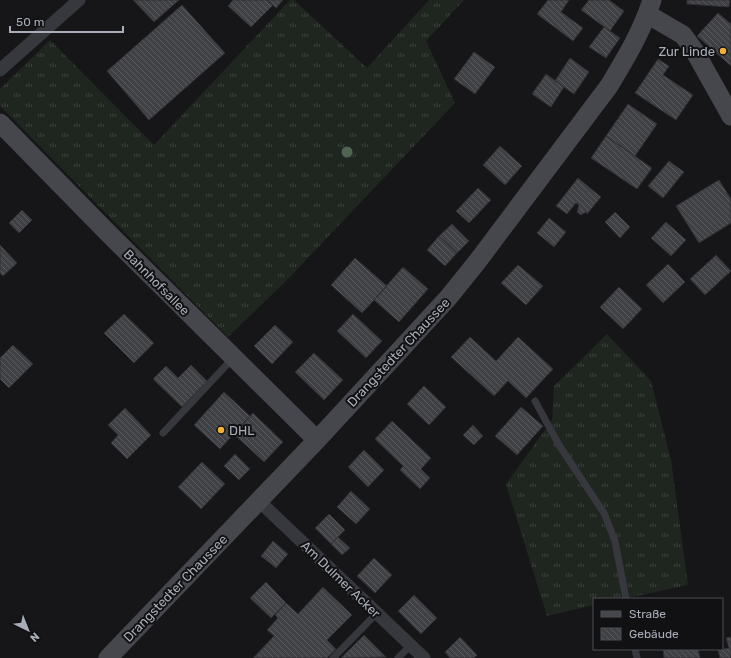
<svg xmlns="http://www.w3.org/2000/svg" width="731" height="658" font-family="Rubik,sans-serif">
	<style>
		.grass { fill: url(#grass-tufts) }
		.building { fill: url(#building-back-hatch); stroke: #303034 }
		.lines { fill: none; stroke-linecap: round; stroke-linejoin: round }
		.lane { stroke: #37383d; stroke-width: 7 }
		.street { stroke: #37383d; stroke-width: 13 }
		.secondary { stroke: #45474d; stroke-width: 19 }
		.tree { fill: #506452 }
		.poi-dot { fill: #f2b134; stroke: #111113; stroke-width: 1.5 }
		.labels { text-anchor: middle; stroke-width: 4; stroke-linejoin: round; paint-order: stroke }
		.poi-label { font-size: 13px; fill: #a8adb8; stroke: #111113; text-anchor: end }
		.street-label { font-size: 13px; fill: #a8adb8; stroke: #111113 }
	</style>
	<defs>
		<pattern id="grass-tufts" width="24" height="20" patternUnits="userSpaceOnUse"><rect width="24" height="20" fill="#1e261f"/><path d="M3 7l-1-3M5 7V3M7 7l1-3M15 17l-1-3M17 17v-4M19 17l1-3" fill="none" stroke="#3c433d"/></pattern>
		<pattern id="building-back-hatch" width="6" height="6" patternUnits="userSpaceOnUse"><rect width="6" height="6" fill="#404145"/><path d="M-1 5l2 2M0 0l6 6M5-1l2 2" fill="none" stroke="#595a5e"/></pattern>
	</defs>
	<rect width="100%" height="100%" fill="#161618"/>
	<path class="grass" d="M290,0H294L367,68L429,0H464L426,41L455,103L287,280L228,337L0,106V89L50,40L154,145Z
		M607,334L651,381L671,460L688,585L623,599H594V605L547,616L506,484L552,420L554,386Z"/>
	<path class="building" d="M133,0H179L154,22Z
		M233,0H267L273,5L251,27L228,6Z
		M267,0H283L276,8Z
		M548,0H569L561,12L583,28L573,41L537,14Z
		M589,0H609L624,11L610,31L581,10Z
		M687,0H730L729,7L687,4Z
		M182,5L225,53L149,120L107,71Z
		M718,13L731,24V66L697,36Z
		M604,27L620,38L606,58L589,47Z
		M474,52L495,67L475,94L454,79Z
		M570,58L589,72L574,94L555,81Z
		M658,59L669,66L663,75L693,95L676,120L635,93Z
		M546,74L564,87L551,107L532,94Z
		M628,104L657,124L635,156L606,136Z
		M606,136L652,168L637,189L591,158Z
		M500,146L522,166L505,185L483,165Z
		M669,161L684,172L663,198L648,186Z
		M578,178L601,197L587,214L586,212L581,215L577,212L579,205L576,203L567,214L556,206Z
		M719,180L731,199V223L699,243L676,206Z
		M478,188L491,200L469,223L456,211Z
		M22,210L32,220L19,233L9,223Z
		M615,212L630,227L620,238L605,222Z
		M549,218L566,232L554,247L537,233Z
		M666,222L686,240L671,256L651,238Z
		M452,224L469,241L457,253L439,236Z
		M439,236L457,253L445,266L427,250Z
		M0,245L17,263L3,276L0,273Z
		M716,255L731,271L705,295L690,279Z
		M355,258L387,286L362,313L331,285Z
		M668,264L685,282L663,303L646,285Z
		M518,265L543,286L526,305L501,283Z
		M403,267L428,289L399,322L374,300Z
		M619,287L642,309L623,329L600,307Z
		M124,314L154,343L134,363L104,333Z
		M353,314L382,341L366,358L337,331Z
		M275,325L293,342L272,364L254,346Z
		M470,337L496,361L518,337L553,369L526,398L508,381L494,396L451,357Z
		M13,345L33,364L9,388L0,379V358Z
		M314,353L343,380L324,400L295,372Z
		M191,365L207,381L182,407L153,379L166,366L178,378Z
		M424,386L446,407L429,425L407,404Z
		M224,392L250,416L220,449L194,425Z
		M521,407L543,426L517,455L495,436Z
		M125,408L151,435L127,459L111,443L118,435L108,425Z
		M253,413L283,442L264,462L234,434Z
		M392,421L431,458L421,469L430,478L420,489L400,470L403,466L375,439Z
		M473,425L483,436L474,445L463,435Z
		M364,450L384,470L368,487L348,467Z
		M235,454L250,469L239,480L224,466Z
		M202,462L225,484L201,509L178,487Z
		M351,491L370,509L356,524L337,507Z
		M329,514L345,530L331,544L315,528Z
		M338,537L350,548L342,555L331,544Z
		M273,541L288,554L276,568L261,556Z
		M374,558L392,575L375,593L357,576Z
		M266,582L286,603L271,618L250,598Z
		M323,587L352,615L327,640L336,649L327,658H253L274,636L267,630L278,618L275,615L286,603L298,614Z
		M414,595L437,618L421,634L398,611Z
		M364,635L386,657L341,658Z
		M460,637L477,655L474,658H450L445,652Z
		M731,637V658H720L718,650L729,648L726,638Z
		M663,649H698L700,658H664Z"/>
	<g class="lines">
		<path class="lane" d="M535,401L559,445L604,513L615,541L626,599
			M163,433L233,358
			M635,649L637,658
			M333,658L377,613
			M398,658L411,645"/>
		<path class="street" d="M0,70L79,0
			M258,500L424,658"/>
		<path class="secondary" d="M647,14L683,35L694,50L731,116
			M0,123L110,235L317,440
			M108,658L317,440L448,298L477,262L609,86C626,58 642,31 652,0"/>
	</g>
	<circle class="tree" cx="347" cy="152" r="5.5"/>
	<g class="poi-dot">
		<circle cx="723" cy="51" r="4"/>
		<circle cx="221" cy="430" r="4"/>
	</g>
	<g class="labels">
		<g class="poi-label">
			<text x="715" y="56">Zur Linde</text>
			<text x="229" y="435" text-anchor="start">DHL</text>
		</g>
		<g class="street-label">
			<text transform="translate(157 282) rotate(45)" y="5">Bahnhofsallee</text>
			<text transform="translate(398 352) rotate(-47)" y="5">Drangstedter Chaussee</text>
			<text transform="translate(341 579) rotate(44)" y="5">Am Dulmer Acker</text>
			<text transform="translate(175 588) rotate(-46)" y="5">Drangstedter Chaussee</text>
		</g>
	</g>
	<rect x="593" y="598" width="130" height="52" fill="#111113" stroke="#4d4f55"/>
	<rect x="601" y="611" width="20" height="6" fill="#45474d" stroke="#4d4f55"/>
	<text x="629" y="618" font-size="12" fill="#a8adb8">Straße</text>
	<rect x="601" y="628" width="20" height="12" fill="url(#building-back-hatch)" stroke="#4d4f55"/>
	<text x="629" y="638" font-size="12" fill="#a8adb8">Gebäude</text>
	<g transform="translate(28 630) rotate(137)" stroke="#111113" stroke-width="3" paint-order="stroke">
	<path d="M0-3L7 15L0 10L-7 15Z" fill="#a8adb8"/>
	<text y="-6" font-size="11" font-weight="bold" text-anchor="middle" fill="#a8adb8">N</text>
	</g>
	<path d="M10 26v6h113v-6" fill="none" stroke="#a8adb8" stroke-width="2"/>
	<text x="16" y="26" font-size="12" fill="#a8adb8" stroke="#111113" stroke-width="3" paint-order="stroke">50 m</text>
</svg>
